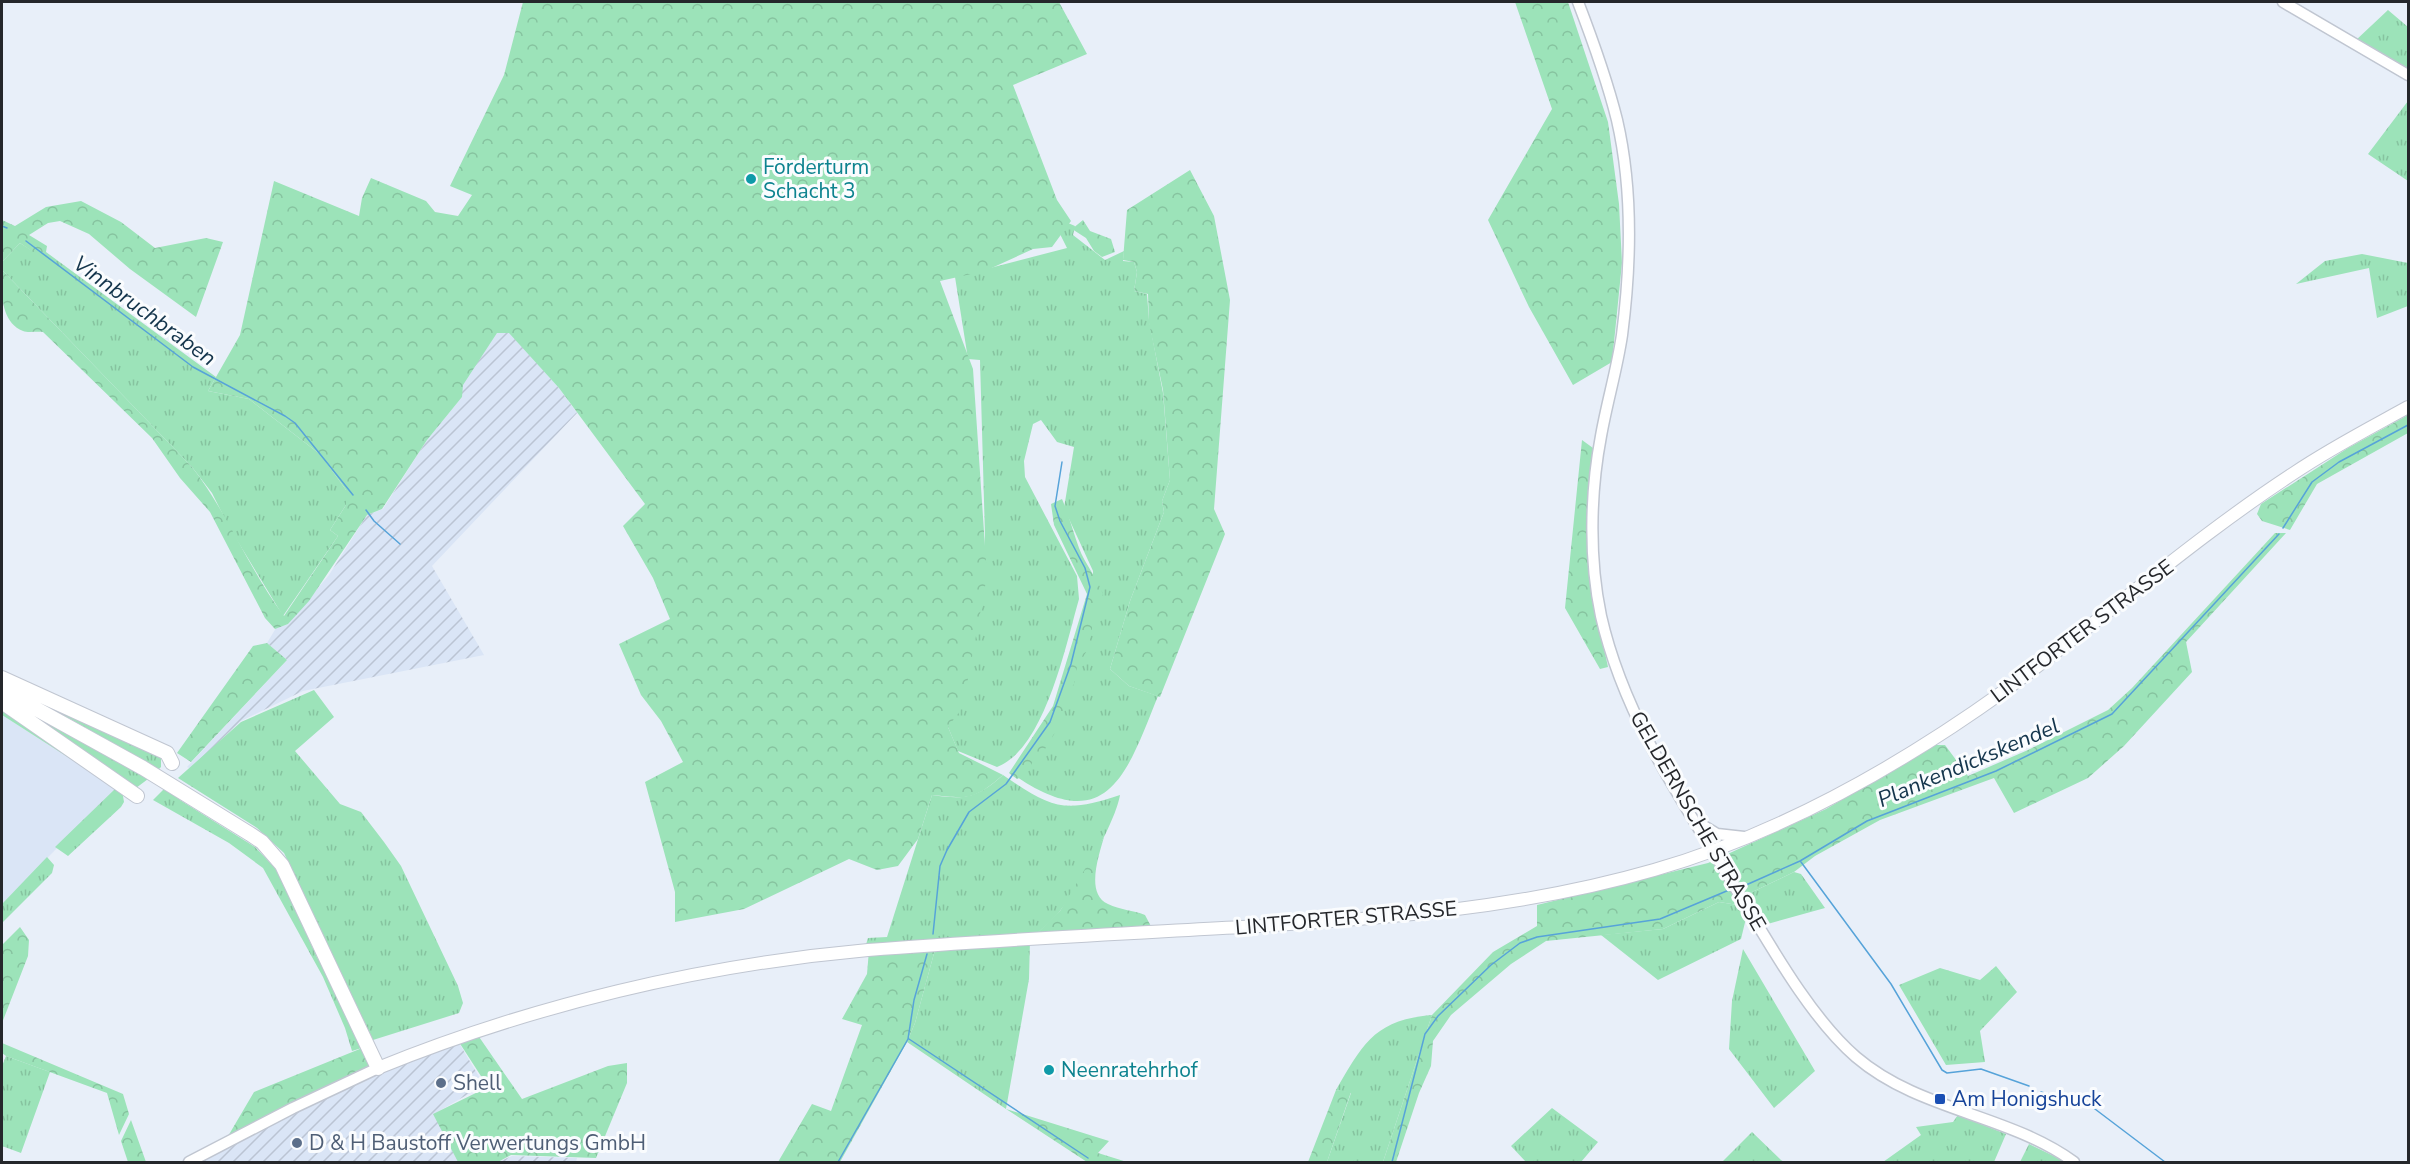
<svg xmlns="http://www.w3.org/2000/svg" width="2410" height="1164" font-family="'Nunito Sans',sans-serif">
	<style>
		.built { fill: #dae5f6 }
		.industrial { fill: url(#industrial-furrows) }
		.grass { fill: url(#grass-tufts) }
		.forest { fill: url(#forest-crowns) }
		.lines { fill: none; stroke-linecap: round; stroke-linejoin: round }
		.stream { stroke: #56a3d9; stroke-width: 1.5 }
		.secondary-casing { stroke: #c0c6d1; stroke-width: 13 }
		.primary-casing { stroke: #c0c6d1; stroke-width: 14 }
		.highway-casing { stroke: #c0c6d1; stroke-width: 16 }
		.secondary { stroke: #fff; stroke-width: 10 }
		.primary { stroke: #fff; stroke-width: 12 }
		.highway { stroke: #fff; stroke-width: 14 }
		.culture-dot { fill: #0f9aa8; stroke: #fafcfe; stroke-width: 2 }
		.service-dot { fill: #5c6f8a; stroke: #fafcfe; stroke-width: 2 }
		.transit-dot { fill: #1a4fb4; stroke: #fafcfe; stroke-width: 2 }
		.labels { text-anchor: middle; stroke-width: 6; stroke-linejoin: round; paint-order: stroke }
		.culture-label { font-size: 21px; fill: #0d838f; stroke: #fafcfe; text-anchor: start }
		.street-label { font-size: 21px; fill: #25272b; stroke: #fafcfe }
		.service-label { font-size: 21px; fill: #4e5e75; stroke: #fafcfe; text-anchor: start }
		.transit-label { font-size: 21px; fill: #164399; stroke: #fafcfe; text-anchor: start }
		.water-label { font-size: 22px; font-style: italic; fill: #14354c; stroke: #fafcfe }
	</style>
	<defs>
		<pattern id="industrial-furrows" width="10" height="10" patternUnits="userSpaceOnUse" patternTransform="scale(1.5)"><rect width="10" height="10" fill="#dae5f6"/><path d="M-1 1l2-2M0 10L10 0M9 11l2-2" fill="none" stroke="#bbc4d3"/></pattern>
		<pattern id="grass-tufts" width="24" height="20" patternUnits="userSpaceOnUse" patternTransform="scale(1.5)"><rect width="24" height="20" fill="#9ce3b9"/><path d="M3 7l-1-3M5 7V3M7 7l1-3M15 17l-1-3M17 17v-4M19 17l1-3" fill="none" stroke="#86c39f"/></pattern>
		<pattern id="forest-crowns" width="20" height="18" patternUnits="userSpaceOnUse" patternTransform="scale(1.5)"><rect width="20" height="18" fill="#9ce3b9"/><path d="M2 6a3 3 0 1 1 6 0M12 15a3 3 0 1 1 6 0" fill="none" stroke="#86c39f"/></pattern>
	</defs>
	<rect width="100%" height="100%" fill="#e8eff9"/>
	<path class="built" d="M2,715L116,788L2,904Z"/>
	<path class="industrial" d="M509,332L559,388L577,413L432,566L484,655L303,691L241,721L191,769L187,767L287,660L267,643L276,628L288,624L329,575L367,515L383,509L427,440L462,397V385L497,333Z
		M456,1038L484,1085L434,1114L458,1162H189L224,1143Z
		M512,1156L577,1158L576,1162H498Z"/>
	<path class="grass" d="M2388,10L2408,27V71L2355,41Z
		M2408,101V181L2368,154Z
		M1068,223L1075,226L1073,235L1105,260L1124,251L1123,261L1134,262L1137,272L1134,291L1147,294L1149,320L1163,393L1170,480L1162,501L1164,512L1130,601L1110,669L1129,686L1158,696C1128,770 1109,839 1017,777L1056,721L1093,610V571L1064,508L1074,447L1057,442L1041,420L1033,424L1024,461L1025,477L1077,576L1079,599C1066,644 1045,749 997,767L958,751L948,727L983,573L985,536L980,360L968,359L955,277L1067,248L1060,234Z
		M20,243L34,252H46L216,377L208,391L249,399L321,455L346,490V505L330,530L338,536L283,616L229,527L212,493L192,467L2,270V262Z
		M2362,254L2408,263V306L2377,318L2369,268L2296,284L2325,261Z
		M314,690L334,717L295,751L340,804L361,812L384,842L401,866L458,986L463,1003L459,1013L373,1040L284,853L257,828L178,778L241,722Z
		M7,698L148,779L136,788Z
		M40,702L161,757V767L159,769Z
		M2,706L122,790L124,802L121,807L68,856L55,847L116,788L2,715Z
		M1003,775C1052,808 1063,814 1120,795C1116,821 1078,888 1060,911C1052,921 1040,930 1030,940L1029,979L1006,1109L907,1042L915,1023L936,946L864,951L868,938L887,937L932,795C966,800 977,798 1003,775Z
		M169,784L180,800L255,847L277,870L317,957L368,1046L352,1051L345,1028L323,977L263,868L229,843L153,800Z
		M47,857L54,865L52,873L2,923V904Z
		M1794,872L1801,874L1825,908L1764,925L1747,914L1741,939L1658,980L1601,935L1663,929L1719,902L1738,905L1748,894Z
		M1743,949L1815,1071L1774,1108L1729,1049L1732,1001Z
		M1996,966L2017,992L1980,1031L1985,1062L1946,1065L1899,985L1940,968L1980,980Z
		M1432,1015L1383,1162H1327L1351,1093L1336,1090C1363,1044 1374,1020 1432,1015Z
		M6,1056L50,1072L21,1153L2,1146V1066Z
		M1552,1108L1598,1142L1581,1162H1526L1511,1146Z
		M1958,1115L2006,1134L1994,1162H1883L1921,1135L1916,1127L1953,1122Z
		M1752,1132L1781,1160L1784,1162H1722Z
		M2029,1144L2066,1162H2020Z"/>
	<path class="forest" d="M523,2H1059L1087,54L1013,85L1057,200L1071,221L1052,247L1033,249L985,271L940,281L973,369L987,576L968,679L960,711L948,727L959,753L1003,775C974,800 969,799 932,795L918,839L898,866L877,870L849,859L744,909L675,922V892L645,782L683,762L661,721L641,695L619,644L670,619L653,578L623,526L645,504L559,388L509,333H497L463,385L462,397L427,440L382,509L367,515L309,601L288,624L275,629L265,618L210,512L180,478L152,438L43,332C37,331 28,333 23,331C0,322 1,290 2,270L192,467C228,513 249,570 284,616L338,536L330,530L346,505V490L321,455L249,399L208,391L240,335L274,181L359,216L362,198L371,178L426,201L435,212L458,216L472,195L450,186L504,75Z
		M1515,2H1568L1608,122L1619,204L1622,263L1612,362L1573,385L1529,307L1488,220L1552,109Z
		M1190,170L1214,216L1230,300L1214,509L1225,534L1160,697L1129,686L1110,669L1130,601L1164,512L1162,501L1170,480L1163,390L1149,323L1148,294L1134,291L1137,272L1134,262L1123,260L1127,210Z
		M81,201L121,222L155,248L206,238L223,242L196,317L130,269L89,234L60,221L48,223L29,235L47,246L46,252H33L20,243L2,262V220L15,226L46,207Z
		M1083,220L1090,231L1111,239L1115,252L1102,257L1094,251L1086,238L1072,229Z
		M2408,415V433L2317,484L2290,530L2262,521L2257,514L2261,504L2348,448Z
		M1582,440L1593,448L1587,537L1591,588L1608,667L1600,669L1565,608Z
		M1062,499C1069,515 1073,532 1079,548C1085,564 1097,578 1103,594L1093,623L1088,649L1077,667L1074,684L1065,697L1064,718L1045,749L1034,759L1026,775L1017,779L1009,773L1053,706L1087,594L1054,525L1051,504Z
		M2275,533H2286L2186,642L2192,672L2124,746L2088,778L2014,813L1994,778L1880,820L1815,856L1794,872L1748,894L1738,905L1719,902L1663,929L1546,941L1511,964L1451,1015L1433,1041L1431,1066L1419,1093L1396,1162H1383L1432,1015L1493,952L1537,926V905L1708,863L1826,809L1935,745H1945L1968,776L2028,750L2108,710L2132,688Z
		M267,643L287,660L191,762L177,753L253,646Z
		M1104,837C1099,855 1085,894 1108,904C1120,910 1133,910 1145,915L1154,932L1030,940L1060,911Z
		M20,927L29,940L28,956L2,1023V945Z
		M936,946L915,1023L907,1042L840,1162H778L812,1104L831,1111L862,1025L842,1019L867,974L869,950Z
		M475,1031L522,1099L608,1066L627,1063V1083L596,1158L511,1155L498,1162H458L433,1114L488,1087L457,1039Z
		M2,1043L123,1094L129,1114L119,1135L107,1093L6,1056L2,1053Z
		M367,1046L378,1068L224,1143L254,1092Z
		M1336,1090L1351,1092L1327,1162H1308Z
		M1006,1109L1109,1141L1098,1153L1127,1162H1087Z
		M131,1120L146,1162H128L121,1141Z"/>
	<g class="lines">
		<path class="stream" d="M2,226L7,228
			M26,241L193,367L285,416L295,423L353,495
			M366,510L374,521L400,544
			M2283,528L2312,482L2339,462L2408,425
			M1801,862L1891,984L1942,1070L1947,1073L1981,1069L2029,1086
			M1746,885L1800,861L1867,821L1996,771L2112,714L2279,534
			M933,934L940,866L947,850L969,812L1006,784L1050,722L1071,664L1090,587L1085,568L1060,521L1055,506L1062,462
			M909,1039L1088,1158
			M2041,1092L2091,1106L2165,1162
			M838,1162L908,1039L914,1000L927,954
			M1096,1162H1097
			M1392,1162L1425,1034L1438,1016L1491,965L1520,943L1537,937L1660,919L1729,890"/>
		<g class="secondary-casing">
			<path id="secondary" d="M1578,2C1593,41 1607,80 1617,120C1633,189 1631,265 1622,335C1617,369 1607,402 1601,436C1590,494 1589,559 1601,616C1622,709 1675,791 1725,871C1761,928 1805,1013 1856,1057C1919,1111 2008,1114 2074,1162
				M2283,2L2408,75
				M1699,823L1717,834L1744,837
				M189,1162L293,1108L378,1068"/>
		</g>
		<g class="primary-casing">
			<path id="primary" d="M378,1068C533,1005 701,965 868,950C992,940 1117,934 1241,927C1380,919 1519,909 1654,870C1780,834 1898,767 2004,691C2102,620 2193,539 2294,473C2331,448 2370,428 2408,407"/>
		</g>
		<g class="highway-casing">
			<path id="highway" d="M2,678L167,753L172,763
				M2,690L143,768L250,834L262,842L282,865L378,1068
				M2,702L137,796"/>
		</g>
		<use href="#secondary" class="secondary"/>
		<use href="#primary" class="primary"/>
		<use href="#highway" class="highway"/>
	</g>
	<g class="culture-dot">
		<circle cx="751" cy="179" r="6"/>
		<circle cx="1049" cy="1070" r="6"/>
	</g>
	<g class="service-dot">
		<circle cx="441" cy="1083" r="6"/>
		<circle cx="297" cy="1143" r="6"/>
	</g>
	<rect class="transit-dot" x="1934" y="1093" width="12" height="12" rx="3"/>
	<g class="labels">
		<g class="culture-label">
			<text x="763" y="174">Förderturm<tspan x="763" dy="24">Schacht 3</tspan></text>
			<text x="1061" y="1077">Neenratehrhof</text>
		</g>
		<g class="street-label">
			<text transform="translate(2082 631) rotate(-37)" y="7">LINTFORTER STRASSE</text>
			<text transform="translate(1698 821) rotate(60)" y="7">GELDERNSCHE STRASSE</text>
			<text transform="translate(1346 918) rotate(-5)" y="7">LINTFORTER STRASSE</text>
		</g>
		<g class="service-label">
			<text x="453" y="1090">Shell</text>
			<text x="309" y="1150">D &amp; H Baustoff Verwertungs GmbH</text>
		</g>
		<g class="transit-label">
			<text x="1952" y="1106">Am Honigshuck</text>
		</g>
		<g class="water-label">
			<text transform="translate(145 310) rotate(36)" y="8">Vinnbruchbraben</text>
			<text transform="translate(1968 762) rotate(-23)" y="8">Plankendickskendel</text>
		</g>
	</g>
	<rect width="2410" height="1164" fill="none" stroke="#25272b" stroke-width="6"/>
</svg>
